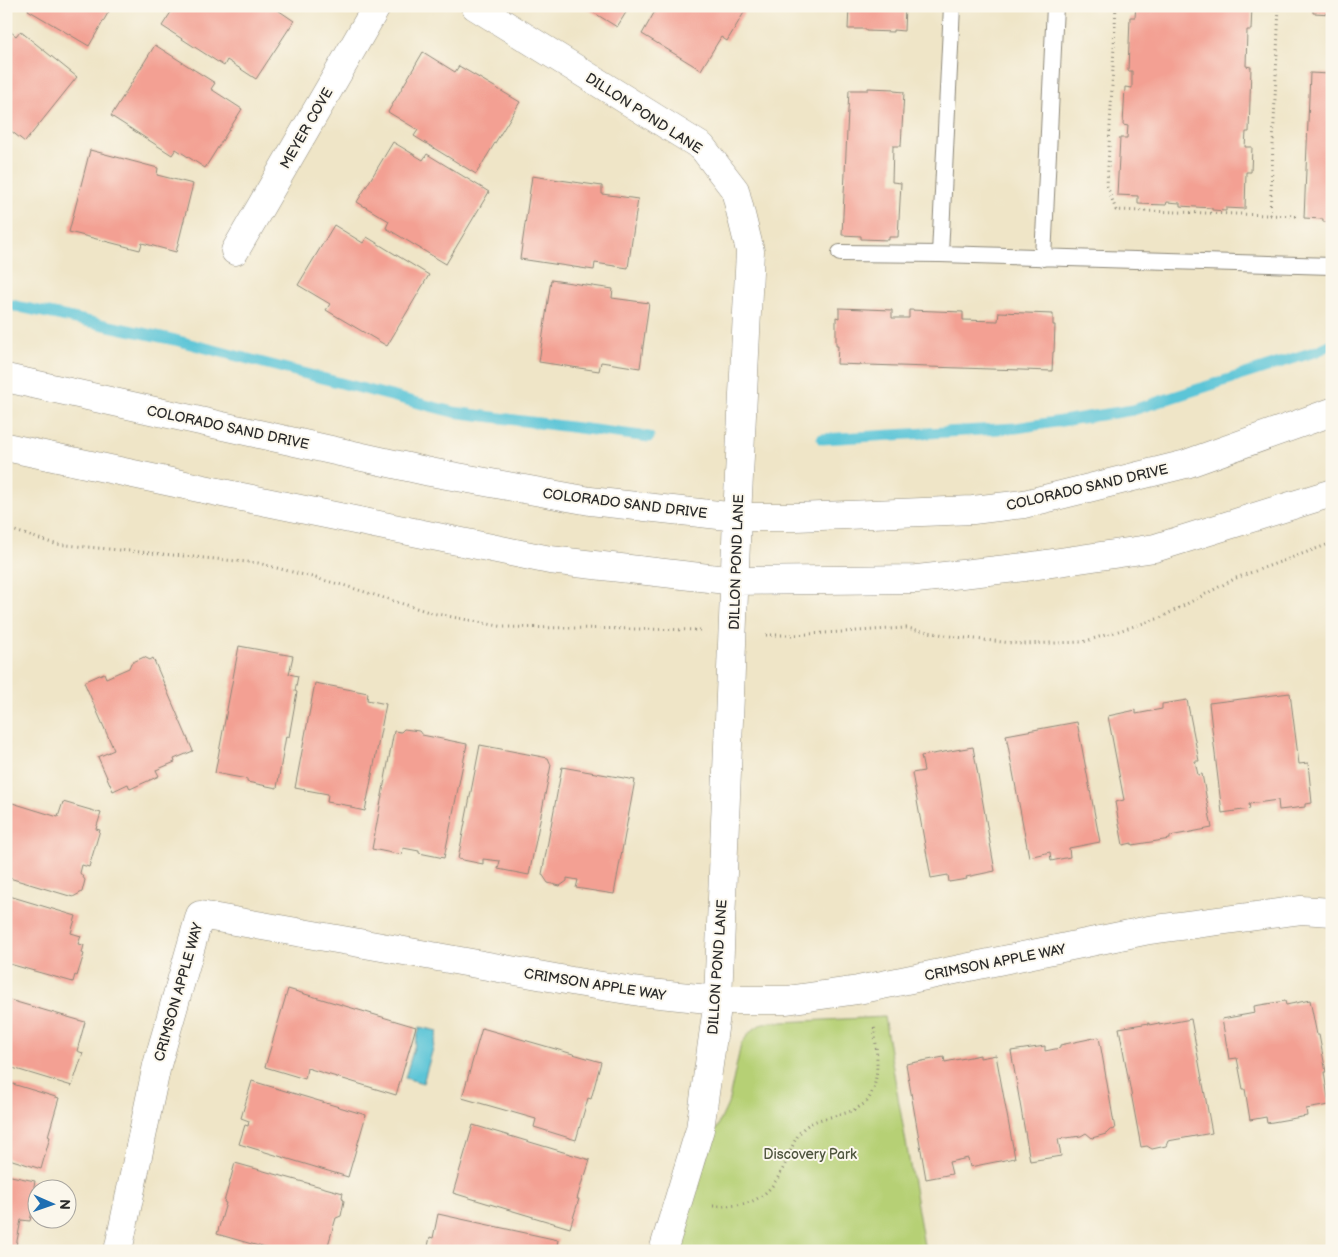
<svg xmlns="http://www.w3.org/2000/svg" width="1338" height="1257" font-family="'Balsamiq Sans',sans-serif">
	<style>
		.green { fill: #b6d075; stroke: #707e50 }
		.water { fill: #5bc5d7; stroke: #437881 }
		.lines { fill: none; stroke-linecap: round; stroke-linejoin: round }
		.stream { stroke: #5bc5d7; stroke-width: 11 }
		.building { fill: #f3a093 }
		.lane-casing { stroke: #8d8879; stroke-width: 18 }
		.street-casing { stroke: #8d8879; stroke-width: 29 }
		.path { stroke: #8d8879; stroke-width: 3; stroke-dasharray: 1 4; stroke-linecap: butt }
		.lane { stroke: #fff; stroke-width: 16 }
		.street { stroke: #fff; stroke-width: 28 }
		.labels { text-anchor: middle; stroke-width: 4; stroke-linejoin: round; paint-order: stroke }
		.street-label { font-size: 14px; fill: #2b2b2b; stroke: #fbf7ec }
		.park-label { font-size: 14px; fill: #4e543e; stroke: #fbf7ec }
	</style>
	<rect width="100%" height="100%" fill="#fbf7ec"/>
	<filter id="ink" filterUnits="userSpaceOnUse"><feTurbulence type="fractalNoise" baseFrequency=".02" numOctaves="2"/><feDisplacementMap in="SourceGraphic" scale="10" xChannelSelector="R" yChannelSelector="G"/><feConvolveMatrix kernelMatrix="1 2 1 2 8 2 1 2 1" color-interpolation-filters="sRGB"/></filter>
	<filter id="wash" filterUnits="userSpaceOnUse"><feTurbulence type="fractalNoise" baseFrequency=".0096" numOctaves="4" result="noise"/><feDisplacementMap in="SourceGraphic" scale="20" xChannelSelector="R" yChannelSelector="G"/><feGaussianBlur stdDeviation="1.12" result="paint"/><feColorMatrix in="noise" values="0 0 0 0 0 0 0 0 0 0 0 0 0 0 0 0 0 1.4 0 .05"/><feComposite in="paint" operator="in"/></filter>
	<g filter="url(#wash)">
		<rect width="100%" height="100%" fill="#efe5c7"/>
		<path class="green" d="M884,1017L925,1251H678L688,1213L710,1143L728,1104L741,1044L751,1031L763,1023Z"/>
		<path class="water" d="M420,1027L438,1031L423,1083L405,1078Z"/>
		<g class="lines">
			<path class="stream" d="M6,304L175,340L453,412L649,437
				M822,439L1016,428L1133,410L1317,351L1332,344"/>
		</g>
		<g id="blocks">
			<path class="building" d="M30,6H112L89,46L28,10Z
				M175,6H272L294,21L256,79L227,60L224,66L162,26Z
				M583,6H630L617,27Z
				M658,6H748L727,41L721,37L701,70L642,34Z
				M849,6H905L904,31L893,30V32L866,31V29H848Z
				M1136,6H1252L1251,30H1247L1246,66L1251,67L1249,132H1246L1245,147H1252L1251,172H1246L1245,209L1226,208V211L1212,210V208L1180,206V203L1167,202L1166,205L1138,204V196L1117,195L1120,138H1127L1128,126L1123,125L1125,87L1132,88V71H1128L1130,17H1135Z
				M1313,6H1332V14L1313,13Z
				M6,28L16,36L20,31L77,77L25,142L6,127Z
				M155,45L215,83L211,89L242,109L205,168L176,149L172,155L111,116Z
				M423,52L455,72L459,66L520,102L476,174L414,136L418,130L388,112Z
				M1330,71H1332V222H1323V219L1304,218L1310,73L1330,74Z
				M868,88L894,89V91L904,92L901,146H893L892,182L901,183L898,237H889V240L861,239V236L842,235L849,90H868Z
				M393,142L423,160L427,154L489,192L446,264L386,228L389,221L357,202Z
				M90,150L158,168L157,175L193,184L176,252L142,243L140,250L69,232Z
				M532,176L602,186V194L638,199L628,268L595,263L594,270L520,259Z
				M334,225L363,243L367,237L429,275L387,346L326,310L330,304L298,285Z
				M551,280L613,289L612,298L649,303L640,368L601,362L599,371L539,362Z
				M839,308L892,310V318H909V310L963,312V320L998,321L999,312L1053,314V325H1055L1054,352H1053L1052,371L837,364L838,346H836V317L839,318Z
				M239,646L293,656L289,674L298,676L295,691L297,692L289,737L286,736L277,788L247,782V779L215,773Z
				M144,657L150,660L153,658L193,751L174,759L175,762L156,770L159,776L130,789L128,784L113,791L98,757L114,750L84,682L104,673L106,678L129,668L131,663Z
				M315,683L368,693L367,700L386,704L365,811L351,808V806L327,802L328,794L295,788Z
				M1290,693L1299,764L1308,763L1312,803L1305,804V807L1279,810L1278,800L1249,804L1250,809L1222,813L1209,703Z
				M1187,700L1199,761H1195L1198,775L1202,774L1212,828L1170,836V839L1132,845V843L1123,845L1115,802L1124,800L1108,716L1136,710V714L1162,709V704Z
				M1077,722L1100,842L1069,848L1070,857L1051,861L1050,852L1029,857L1006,735Z
				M404,729L419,731L422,735L467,744L444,858L419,853V851L403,848L402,855L372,849L394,731L401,732Z
				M480,745L548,758L551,765L529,875L498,869L500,861L483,859V864L458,859Z
				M973,747L995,871L966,877L967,879L949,882L948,875L931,878L912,773L924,771L921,756Z
				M562,767L635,780L614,894L576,888L578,880L567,878V881L560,886L548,883L542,874Z
				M6,801L58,817L63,802L101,813L96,829L100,830L89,867L82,865L80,873L85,880L82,892L73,897L6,877Z
				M6,895L76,916L71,933L81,936L78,944L84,945L82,953L84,954L77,976L75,975L73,982L6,963Z
				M288,989L416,1027L396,1095L307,1068L305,1079L265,1067Z
				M6,999L85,1022L77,1051L83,1053L72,1086L6,1066Z
				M1310,1000L1317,1035H1319L1326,1072H1324L1329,1105L1306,1109L1307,1116L1267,1123L1266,1117L1250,1120L1245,1089H1243L1237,1058L1229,1059L1222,1019L1255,1013L1254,1006L1285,1001L1286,1005Z
				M1191,1019L1212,1133L1168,1141L1166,1146L1152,1149L1147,1146L1141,1147L1119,1028L1149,1023V1025L1159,1023V1025Z
				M482,1028L601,1062L591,1099L588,1098L576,1140L534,1127L536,1119L462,1098Z
				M1099,1037L1115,1129L1110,1130L1106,1134L1092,1138L1086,1133L1081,1136L1058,1139L1061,1156L1030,1161L1011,1051L1045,1046V1051L1060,1048V1045Z
				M980,1055V1058L996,1055L1015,1158L970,1167L968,1158L949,1162L952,1174L926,1179L906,1064L944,1057L945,1062Z
				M252,1081L366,1115L348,1177L239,1144L245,1125L248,1126L249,1121L241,1118Z
				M6,1082L59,1098L48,1136L50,1137L41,1169L6,1158Z
				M473,1125L590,1160L585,1176L584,1175L577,1199H579L570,1228L453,1193Z
				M235,1163L343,1193L342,1197L344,1201L341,1216L336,1218L328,1245L333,1246L332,1251H276L217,1234L226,1203L224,1202Z
				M6,1175L35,1181L31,1201L34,1202L30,1221L21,1220L15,1251L6,1250Z
				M438,1214L558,1240L556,1251H427L430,1237L433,1238Z"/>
		</g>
	</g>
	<g filter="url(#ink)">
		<use href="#blocks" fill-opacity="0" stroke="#8d8879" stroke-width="1"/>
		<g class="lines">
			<g class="lane-casing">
				<path id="lane" d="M840,253L940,254L1332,266
					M940,254L952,6
					M1043,258L1055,6"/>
			</g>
			<g class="street-casing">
				<path id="street" d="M475,6L702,147L735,190L750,251L737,517L718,1000L700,1129L663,1251
					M235,251L377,6
					M6,378L430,472L590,501L737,517H796L973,510L1024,504L1186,464L1332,412
					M6,447L232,495L550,560L735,581L917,579L1025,567L1155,548L1332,493
					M118,1251L157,1065L200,915L348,941L577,982L640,992L718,1000H787L858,990L1149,930L1301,910L1332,912"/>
			</g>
			<path class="path" d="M1116,6L1107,186L1116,210L1298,216
				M1270,215L1279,6
				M6,528L55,544L258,563L346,586L432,613L504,627L700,630
				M766,635H792L906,628L956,637L1022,644L1083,642L1160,618L1236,578L1332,543
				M713,1206C754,1207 770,1198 787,1160C791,1150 795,1137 803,1129C818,1115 842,1118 859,1107C862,1105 866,1103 868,1100C882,1077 876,1049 874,1024"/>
			<use href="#lane" class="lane"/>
			<use href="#street" class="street"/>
		</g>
	</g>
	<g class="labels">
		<g class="street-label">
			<text transform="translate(644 113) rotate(33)" y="5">DILLON POND LANE</text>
			<text transform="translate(306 128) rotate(-60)" y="5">MEYER COVE</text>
			<text transform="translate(228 427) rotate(12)" y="5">COLORADO SAND DRIVE</text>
			<text transform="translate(1087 487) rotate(-13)" y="5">COLORADO SAND DRIVE</text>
			<text transform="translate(625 503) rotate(7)" y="5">COLORADO SAND DRIVE</text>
			<text transform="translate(736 562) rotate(-88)" y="5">DILLON POND LANE</text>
			<text transform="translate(995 962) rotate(-11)" y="5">CRIMSON APPLE WAY</text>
			<text transform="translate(717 967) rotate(-86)" y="5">DILLON POND LANE</text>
			<text transform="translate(595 984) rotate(9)" y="5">CRIMSON APPLE WAY</text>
			<text transform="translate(178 992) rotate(-74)" y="5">CRIMSON APPLE WAY</text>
		</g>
		<g class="park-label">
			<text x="810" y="1159">Discovery Park</text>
		</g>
	</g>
	<rect width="1338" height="1257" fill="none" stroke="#fbf7ec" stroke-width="25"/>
	<g transform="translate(52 1204) rotate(92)"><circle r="24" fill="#fbf7ec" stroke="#a8a59f"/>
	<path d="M0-4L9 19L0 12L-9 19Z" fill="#1f6fb2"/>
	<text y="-8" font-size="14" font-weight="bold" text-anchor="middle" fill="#2b2b2b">N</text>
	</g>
</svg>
